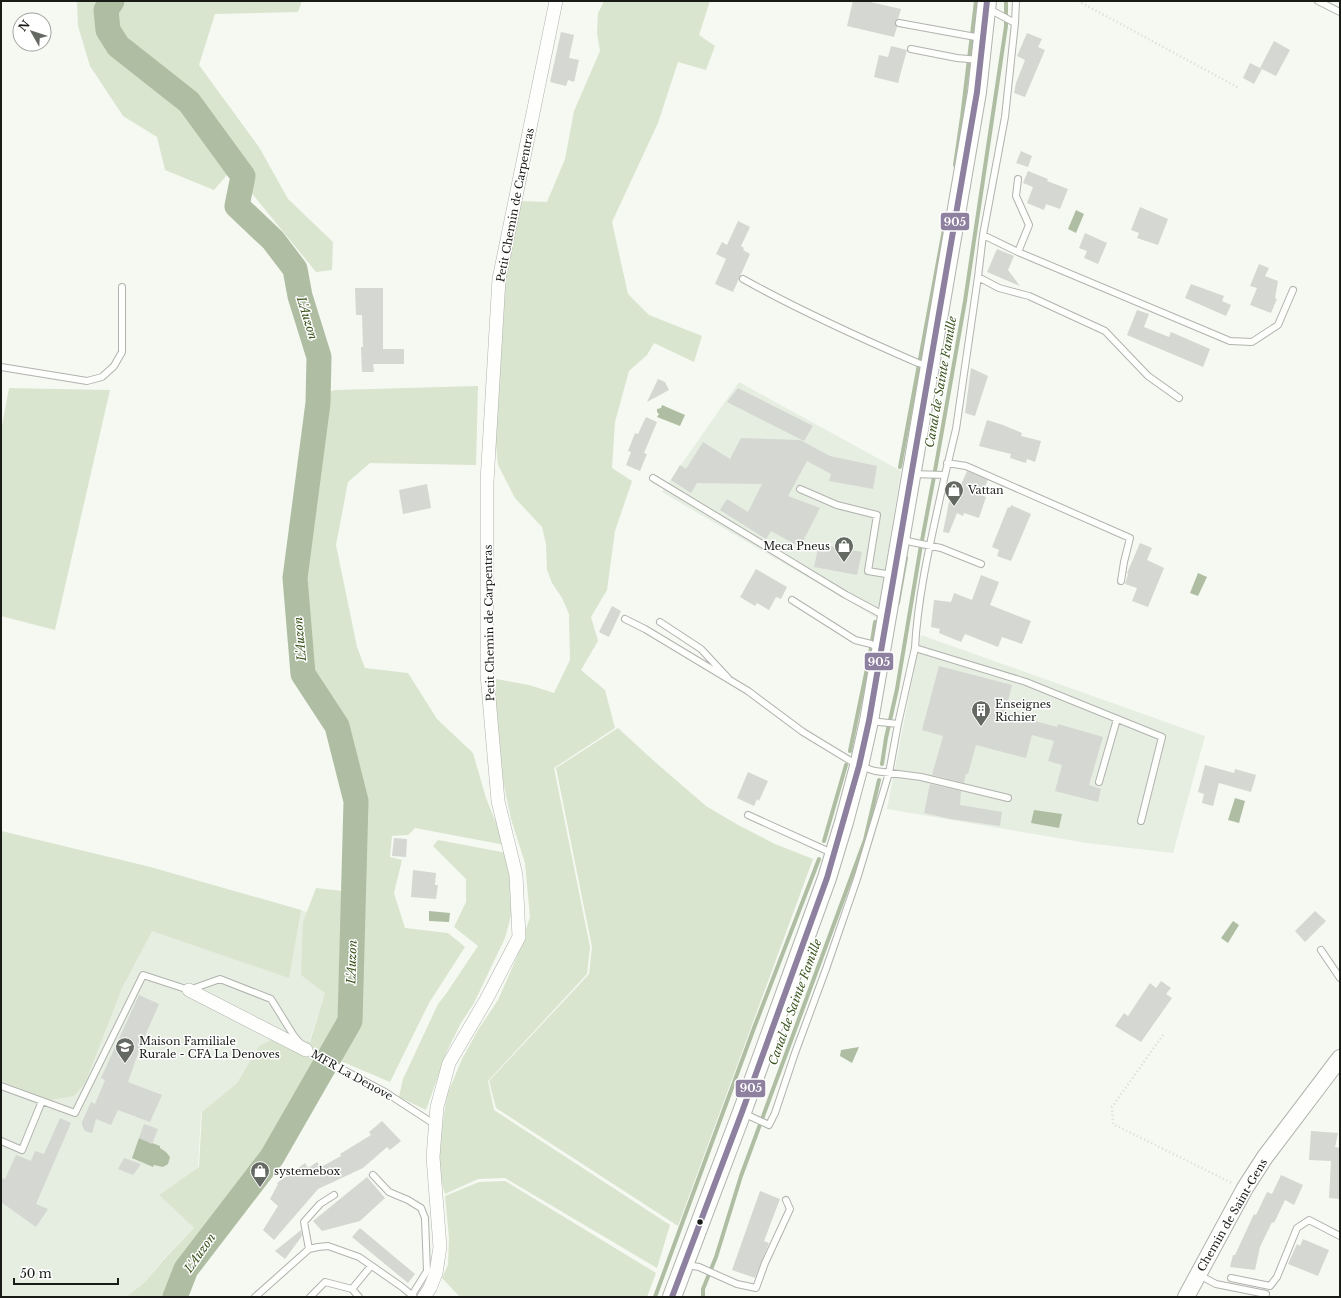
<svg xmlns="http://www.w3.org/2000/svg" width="1341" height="1298" font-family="'Libre Baskerville',serif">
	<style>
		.built { fill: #e6ede1 }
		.green { fill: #d9e5ce }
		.water { fill: #afbea2 }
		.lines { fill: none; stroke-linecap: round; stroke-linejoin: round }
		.stream { stroke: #afbea2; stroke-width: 4 }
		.river { stroke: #afbea2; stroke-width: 25 }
		.building { fill: #d5d7d2 }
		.service-casing { stroke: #b0b3ae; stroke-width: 8 }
		.minor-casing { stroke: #b0b3ae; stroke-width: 14 }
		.tertiary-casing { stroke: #b0b3ae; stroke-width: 18 }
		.secondary-casing { stroke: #b0b3ae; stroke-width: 20 }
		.path { stroke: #d7d9d6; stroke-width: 2.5; stroke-dasharray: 1 3; stroke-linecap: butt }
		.service { stroke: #fefefd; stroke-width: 6 }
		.minor { stroke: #fefefd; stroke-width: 13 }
		.tertiary { stroke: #fefefd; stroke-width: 16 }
		.secondary { stroke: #fefefd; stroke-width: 18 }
		.bus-1-casing { stroke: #fff; stroke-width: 9 }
		.bus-1 { stroke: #8e81a0; stroke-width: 6 }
		.bus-dot { fill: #181b16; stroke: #fff; stroke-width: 1.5 }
		.labels { text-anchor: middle; stroke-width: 3; stroke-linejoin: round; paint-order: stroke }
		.street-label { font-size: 11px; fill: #181b16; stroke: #fff }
		.poi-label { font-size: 11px; fill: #181b16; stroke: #fff; text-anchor: start }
		.water-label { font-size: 12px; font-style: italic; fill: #3b541e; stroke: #fff }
		.line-badge { stroke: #fff; stroke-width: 1.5 }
		.badge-label { font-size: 11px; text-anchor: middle; font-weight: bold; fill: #fff }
	</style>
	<rect width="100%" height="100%" fill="#f5f9f2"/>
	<path class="built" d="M739,382L901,471L877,618L662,492Z
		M921,635L1205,736L1173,853L1087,843L887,809Z
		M1,831L150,867L307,912L325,993L309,1043L259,1046L237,1083L201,1113L198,1168L159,1195L194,1228L167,1255L144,1283L126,1297L1,1296Z"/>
	<path class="green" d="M77,1H302L298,12L215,14L199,65L259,147L288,199L333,242L332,270L316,272L232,169L214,190L165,170L157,137L123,116L90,66L78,26Z
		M604,1H710L699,35L715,46L706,70L678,62L658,123L612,222L628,294L649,315L702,336L694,362L654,343L647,355L629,371L615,422L612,468L632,481L615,531L607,590L591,617L598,641L581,670L605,690L615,728L554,768L590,947L587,974L488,1081L494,1110L670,1225L657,1268L505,1178L478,1179L445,1194L440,1175V1141L447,1095L462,1059L478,1030L498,1000L516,959L530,917L525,863L511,819L499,762L496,726V679L529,685L554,693L570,660L569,614L562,598L552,583L547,570L546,544L542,527L515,498L498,465L493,415L503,288L520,201L547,202L565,159L574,111L600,51L597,33L598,13Z
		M478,386L476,465L370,463L348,482L336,545L357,647L365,668L408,673L437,719L473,753L486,798L505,845L415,828L408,835L392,836L390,857L402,860L394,893L405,928L448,933L465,947L429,1003L390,1082L336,1059L281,1152L189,1266L186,1288L178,1297H126L144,1283L167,1256L194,1228L159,1195L199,1167L202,1112L237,1083L259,1046L281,1036L310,1042L325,993L301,975L303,922L316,888L360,893L364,801L344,724L310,673L311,656L303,577L322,403V394L335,390Z
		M9,388L110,390L55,630L1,616V431Z
		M618,728L655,762L706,806L738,825L775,844L813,859L678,1226L496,1108L489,1081L589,974L592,947L556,768Z
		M1,831L150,867L301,910L289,978L152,931L122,988L85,1083L74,1096L50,1100L1,1081Z
		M438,840L507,853L509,862L512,912L505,938L474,1003L461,1023L447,1051L426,1110L399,1097L403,1079L438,1004L446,994L478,946L454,927L466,902V879L433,846Z
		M505,1181L656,1273L647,1297H460L442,1278L448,1265L449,1238L445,1196L479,1182Z"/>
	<path class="water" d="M1076,210L1084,214L1076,233L1068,229Z
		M662,405L685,415L680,426L657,417L659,414L657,412V409L661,408Z
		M1198,573L1207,577L1198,596L1190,593Z
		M1235,798L1245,801L1239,823L1228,820Z
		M1034,810L1062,814L1059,828L1031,823Z
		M429,911L450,913L449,922L429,921Z
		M1233,921L1239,925L1228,943L1221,938Z
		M859,1047L852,1063L840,1056L841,1050Z
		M139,1138L160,1146V1148L166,1152L170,1157L168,1164L163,1167L154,1165L153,1167L132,1158Z"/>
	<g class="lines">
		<path class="stream" d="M955,165L962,117L976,1
			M900,467L947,213
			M898,603L906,558
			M850,751L870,654L875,622
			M882,764L886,738L897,689L920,551L933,482L965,301L1006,26V1
			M824,841L846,765
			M655,1297L754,1028L819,859
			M703,1297V1289L716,1257L741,1176L865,840L879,780"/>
		<path class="river" d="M112,1L106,10L108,30L118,46L189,102L243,176L237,206L273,240L295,269L300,296L319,357L318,403L295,578L303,674L337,726L356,801L350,1021L272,1157L186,1269L175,1297"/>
	</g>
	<path class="building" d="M853,1H866L901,9L898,19L895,22L897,27L894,37L847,26Z
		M561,32L574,35L569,58L579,60L574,82L568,80L566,86L550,82Z
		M1027,33L1042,39L1038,47L1045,50L1025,97L1014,93L1016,83L1025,60L1017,56Z
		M1274,41L1290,50L1276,76L1260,68Z
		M891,46L907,50L898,83L874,77L879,55L888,57Z
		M1250,63L1262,69L1254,84L1243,78Z
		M1021,151L1032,156L1028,167L1016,163Z
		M1028,171L1048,179L1047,181L1068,189L1060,209L1046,204L1044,210L1027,203L1033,187L1023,183Z
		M1140,207L1168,219L1158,245L1137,238L1139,233L1131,230Z
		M738,221L750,227L741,246L744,248L743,250L750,254L733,292L715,284L726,259L716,254L722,242L727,245Z
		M1085,233L1107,243L1098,264L1084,258L1087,251L1079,248Z
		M997,249L1014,256L1008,270L1020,286L987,272Z
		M1259,264L1269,268L1265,276L1278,281L1275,298L1277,299L1271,313L1250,305L1257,288L1250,286Z
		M1191,284L1224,296L1222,301L1231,305L1226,316L1185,298Z
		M355,288H383V349H404V364H373L374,372H362L361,347H363L362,315H356Z
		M1137,310L1149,314L1144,327L1169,337L1171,332L1210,349L1203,367L1127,335Z
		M971,368L988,376L975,416L965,413Z
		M658,379L665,382L669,390L647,402Z
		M738,388L813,426L804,441L727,402Z
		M646,417L657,422L644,453L647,454L640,471L626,465L631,452L628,451L635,433L638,434Z
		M987,420L1003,425L1022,433L1021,436L1041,441L1035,462L1027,459L1026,463L1010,458L1011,454L979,446Z
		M741,438L800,440L830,456L877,466L873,489L829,481L831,474L807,461L788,496L820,508L800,547L771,531L766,539L720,510L727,499L748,512L762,484L697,483L691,493L671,480L680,465L686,469L703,442L730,459Z
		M967,471L988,480L981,495L986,497L979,518L964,513L963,516L957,513L949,533L943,532L951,492L957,494Z
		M427,484L431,508L403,514L399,490Z
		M1011,505L1031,514L1011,561L997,556L999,550L992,547L1008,507L1010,508Z
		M1140,543L1152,548L1147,560L1164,568L1148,607L1132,601L1137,588L1125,584L1128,574L1127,573Z
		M819,544L862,552L857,575L814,567Z
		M756,569L787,587L781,599L776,597L769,610L757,603L755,606L740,597Z
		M981,575L999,582L990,605L1031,621L1022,644L1002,637L998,647L965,634L961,642L939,633L940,629L931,627L934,600L951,602L954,593L972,600Z
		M612,606L621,611L609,637L599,632Z
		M939,666L1012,685L1005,713L1057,727L1058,724L1103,737L1089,785L1101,789L1098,802L1055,791L1062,765L1048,761L1054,741L1032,735L1026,758L976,745L968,774H966L964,783L932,775L943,736L922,730Z
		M1205,765L1234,773L1235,769L1256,775L1251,792L1219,783L1213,806L1202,803L1204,794L1198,792Z
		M748,772L768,781L759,801L757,799L754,806L737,798Z
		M930,784L961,791L960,805L1002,812L1000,826L951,819L924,813Z
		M394,838L407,839L406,857L392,856Z
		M413,870L436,873L435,885H438L436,899L411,897Z
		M1315,911L1326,921L1305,942L1295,931Z
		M1161,981L1171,988L1166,994L1172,998L1141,1042L1115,1026L1124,1013L1128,1016L1150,983L1156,988Z
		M139,995L159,1004L141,1045L128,1082L162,1095L150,1122L118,1110L111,1125L96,1119L92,1133L85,1131L82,1125V1122L91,1102L95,1104L105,1080L101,1078Z
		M60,1118L71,1123L36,1204L48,1209L36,1227L1,1202V1178L5,1179L16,1155L31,1161L35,1151L44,1154Z
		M382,1121L401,1141L390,1150L387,1147L363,1168L318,1189L274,1240L263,1230L278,1206L270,1199L278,1184L277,1183L305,1163L308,1168L317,1162L321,1167L341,1156L340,1154L371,1135L369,1132Z
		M144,1124L158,1129L152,1144L139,1138Z
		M1311,1131L1338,1133L1335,1147L1340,1148V1199L1329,1198L1331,1161L1309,1160Z
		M124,1158L141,1164L133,1175L118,1169Z
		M1281,1175L1303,1185L1294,1205L1285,1200L1274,1223L1272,1222L1260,1247L1255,1270L1230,1267L1233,1255H1235L1254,1214L1256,1215L1267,1192L1272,1194Z
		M367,1177L385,1198L360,1221L322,1231L313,1221Z
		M760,1191L780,1199L764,1241L769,1243L755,1278L732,1270Z
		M360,1228L415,1274L408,1283L352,1237Z
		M301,1230L302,1236L285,1259L275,1251Z
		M1303,1239L1329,1250L1318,1276L1288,1264L1297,1244L1300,1246Z"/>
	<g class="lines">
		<g class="service-casing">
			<path id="service" d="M1318,1L1340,12
				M989,9L1015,23L1005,117L983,235L1018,252L1230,341L1252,342L1278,325L1293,290
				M899,23L981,38
				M1015,23L1016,1
				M911,49L957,58L979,60
				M983,235L978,277L999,288L1029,296L1105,331L1148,376L1179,398
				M1018,252L1029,225L1016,196L1018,179
				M743,279C800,311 858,337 918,363L928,366
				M1,367L87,381L102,377L114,366L122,352V287
				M947,463L966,466L1130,538L1124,562L1121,581
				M913,474L945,475L956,429L978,277
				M653,478L846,595L885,616
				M800,489L837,505L877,515L868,571L892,575
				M902,540L941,548L981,564
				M792,600L855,640L871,644L880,649
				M625,619L645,629L748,691L803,732L859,766L875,771L921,777L1008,798
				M660,622L701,649L728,678
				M915,648C918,590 933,532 945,475
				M870,721L898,724L915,648L1026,682L1162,737L1141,821
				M1099,782L1117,719
				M748,815L832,853
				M1321,950L1340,978
				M306,1050L385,1092L431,1122
				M1,1086L75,1113L143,975L189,990L220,979L271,999L294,1036L300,1043
				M743,1113L769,1125L775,1113L795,1053L826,969L857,879L889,773L898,724
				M1,1141L22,1150L42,1101
				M373,1175L389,1192L408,1200L421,1208L425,1218L427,1271L412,1295
				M309,1249L304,1222L320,1204L334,1195
				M687,1265L699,1267L737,1284L756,1288L765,1263L790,1209L786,1200
				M1199,1275L1216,1284L1266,1294L1265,1297
				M1231,1278L1270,1286L1277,1277L1297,1228L1309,1220L1340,1236
				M352,1289L359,1297
				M255,1297L309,1249L318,1247L328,1246L359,1257L402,1287L414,1297
				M310,1297L325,1282L352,1289L371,1266"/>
		</g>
		<g class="minor-casing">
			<path id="minor" d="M189,990L306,1050
				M424,1297L430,1288L436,1273L440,1247L433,1157L437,1107L449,1063L486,1000L519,937L516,875L498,801L487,674V482L499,279L556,1"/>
		</g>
		<g class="tertiary-casing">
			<path id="tertiary" d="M1186,1297L1245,1188L1265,1157L1340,1058"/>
		</g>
		<g class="secondary-casing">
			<path id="secondary" d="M672,1297L742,1112L827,878L844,822L859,766L869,721L977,92L987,1"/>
		</g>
		<path class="path" d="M1078,1L1239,88
			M1163,1035L1112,1107L1113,1124L1232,1183"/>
		<use href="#service" class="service"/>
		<use href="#minor" class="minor"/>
		<use href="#tertiary" class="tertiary"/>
		<use href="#secondary" class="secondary"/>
		<g class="bus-1-casing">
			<path id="bus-1" d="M672,1297L742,1112L827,878L859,766L869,721L977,92L987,1"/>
		</g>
		<use href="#bus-1" class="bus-1"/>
	</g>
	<defs>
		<g id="shop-pin" transform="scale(1)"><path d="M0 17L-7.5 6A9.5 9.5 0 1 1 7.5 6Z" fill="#656963" stroke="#fff"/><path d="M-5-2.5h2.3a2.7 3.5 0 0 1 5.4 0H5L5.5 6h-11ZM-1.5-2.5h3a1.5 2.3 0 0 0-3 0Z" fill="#fff"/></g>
		<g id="building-pin" transform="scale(1)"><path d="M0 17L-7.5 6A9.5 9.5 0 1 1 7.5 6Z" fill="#656963" stroke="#fff"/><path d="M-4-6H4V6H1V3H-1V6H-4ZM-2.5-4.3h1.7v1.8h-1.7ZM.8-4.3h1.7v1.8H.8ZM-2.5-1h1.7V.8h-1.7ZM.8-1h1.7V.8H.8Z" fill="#fff"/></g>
		<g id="school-pin" transform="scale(1)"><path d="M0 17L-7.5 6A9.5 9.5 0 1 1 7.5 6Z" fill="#656963" stroke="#fff"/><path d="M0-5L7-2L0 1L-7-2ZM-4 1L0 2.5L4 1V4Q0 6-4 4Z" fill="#fff"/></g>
	</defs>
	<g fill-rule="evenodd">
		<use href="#shop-pin" x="954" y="490"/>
		<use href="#shop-pin" x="844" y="546"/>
		<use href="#building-pin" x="981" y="710"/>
		<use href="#school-pin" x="125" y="1047"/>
		<use href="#shop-pin" x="260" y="1171"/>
	</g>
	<circle class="bus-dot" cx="700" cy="1222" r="3.5"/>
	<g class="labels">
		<g class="street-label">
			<text transform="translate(515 205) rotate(-79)" y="4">Petit Chemin de Carpentras</text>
			<text transform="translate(489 623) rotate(-91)" y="4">Petit Chemin de Carpentras</text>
			<text transform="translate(352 1075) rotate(29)" y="4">MFR La Denove</text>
			<text transform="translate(1232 1215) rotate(-60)" y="4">Chemin de Saint-Gens</text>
		</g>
		<g class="poi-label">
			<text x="968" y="494">Vattan</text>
			<text x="830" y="550" text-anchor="end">Meca Pneus</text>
			<text x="995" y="708">Enseignes<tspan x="995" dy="13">Richier</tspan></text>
			<text x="139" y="1045">Maison Familiale<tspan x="139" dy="13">Rurale - CFA La Denoves</tspan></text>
			<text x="274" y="1175">systemebox</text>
		</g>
		<g class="water-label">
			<text transform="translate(307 318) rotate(73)" y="4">L'Auzon</text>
			<text transform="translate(941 382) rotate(-80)" y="4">Canal de Sainte Famille</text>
			<text transform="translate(300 639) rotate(-95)" y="4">L'Auzon</text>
			<text transform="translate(352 962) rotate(-88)" y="4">L'Auzon</text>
			<text transform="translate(795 1002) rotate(-70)" y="4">Canal de Sainte Famille</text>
			<text transform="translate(200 1253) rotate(-55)" y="4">L'Auzon</text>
		</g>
	</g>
	<g class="line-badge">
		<rect x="940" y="212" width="30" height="19" rx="4" fill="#8e81a0"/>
		<rect x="864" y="652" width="30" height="19" rx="4" fill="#8e81a0"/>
		<rect x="735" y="1079" width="31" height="19" rx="4" fill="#8e81a0"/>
	</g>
	<g class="badge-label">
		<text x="955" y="226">905</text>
		<text x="879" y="666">905</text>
		<text x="751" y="1092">905</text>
	</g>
	<rect width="1341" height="1298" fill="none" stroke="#181b16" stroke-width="4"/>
	<g transform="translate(32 32) rotate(309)"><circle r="19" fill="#ffffff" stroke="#a3a4a2"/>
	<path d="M0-3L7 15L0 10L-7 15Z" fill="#656963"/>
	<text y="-6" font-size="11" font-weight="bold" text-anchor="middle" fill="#181b16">N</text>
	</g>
	<path d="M14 1278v6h104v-6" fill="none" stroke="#181b16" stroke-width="2"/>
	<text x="20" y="1278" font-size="12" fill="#181b16" stroke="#ffffff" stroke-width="3" paint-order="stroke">50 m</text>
</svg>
